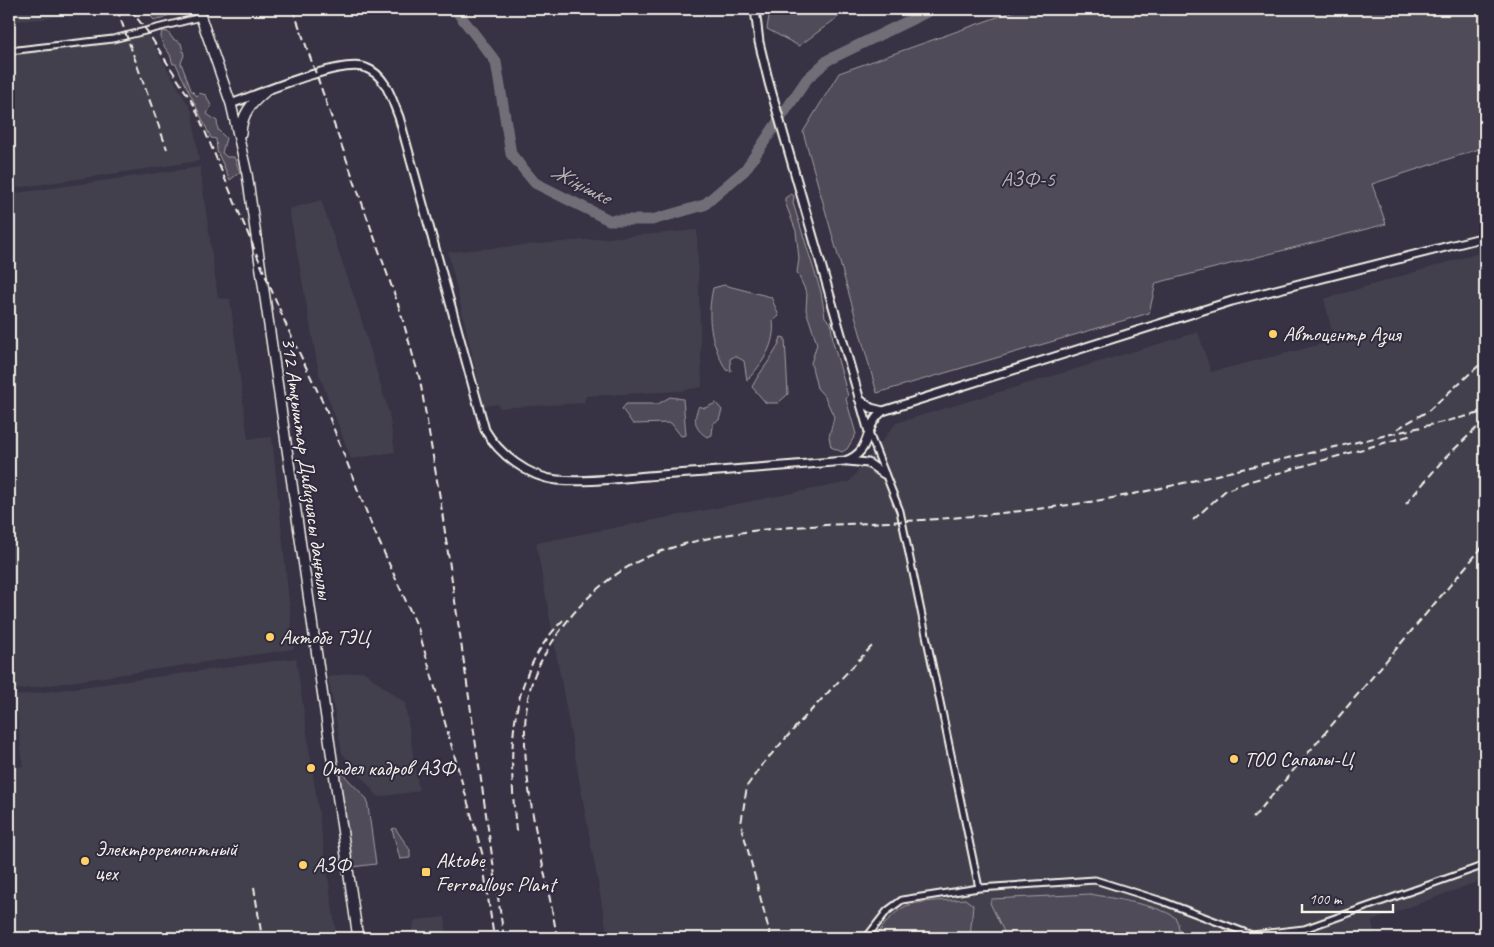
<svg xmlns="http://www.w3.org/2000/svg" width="1494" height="947" font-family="Caveat,sans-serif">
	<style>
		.built { fill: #433f4e }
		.green { fill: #504b59; stroke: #a29ea0 }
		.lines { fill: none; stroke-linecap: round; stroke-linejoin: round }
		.river { stroke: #726e77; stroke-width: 11 }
		.street-casing { stroke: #f4f1e8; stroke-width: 9 }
		.secondary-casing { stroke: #f4f1e8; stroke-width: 11 }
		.highway-casing { stroke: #f4f1e8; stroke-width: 12 }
		.street { stroke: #2f2a3d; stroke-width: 5 }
		.secondary { stroke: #2f2a3d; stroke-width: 7 }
		.highway { stroke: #2f2a3d; stroke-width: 9 }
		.rail { stroke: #f4f1e8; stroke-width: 2; stroke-dasharray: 8 4; stroke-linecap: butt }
		.poi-dot { fill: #ffd166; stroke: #2f2a3d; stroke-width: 2 }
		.labels { text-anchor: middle; stroke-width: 4; stroke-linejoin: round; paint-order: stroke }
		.park-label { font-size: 21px; fill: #bbb7b6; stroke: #2f2a3d }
		.poi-label { font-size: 21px; fill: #f4f1e8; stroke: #2f2a3d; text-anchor: start }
		.street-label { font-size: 21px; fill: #f4f1e8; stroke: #2f2a3d }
		.water-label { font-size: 22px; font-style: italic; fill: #bab6b5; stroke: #2f2a3d }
	</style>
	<rect width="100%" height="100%" fill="#373244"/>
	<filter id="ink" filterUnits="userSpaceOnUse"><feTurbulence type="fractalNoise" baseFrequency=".02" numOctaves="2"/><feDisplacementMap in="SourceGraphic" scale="10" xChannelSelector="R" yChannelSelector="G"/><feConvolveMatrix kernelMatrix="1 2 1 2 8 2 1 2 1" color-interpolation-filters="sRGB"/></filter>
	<g filter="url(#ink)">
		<path class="built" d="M9,9H85L80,12L43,19L9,22Z
			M147,34L192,111L199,161L9,189V50Z
			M200,167L218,298L230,299L248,439L272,437L294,649L9,691V194Z
			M321,200L358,308L389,413L395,452L351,459L319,374L289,209Z
			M697,230L702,387L681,391L586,396L584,403L499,408L498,404L484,406L448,252Z
			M1485,251V879L1372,921L1375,938H608L536,543L849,482L896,423L1198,332L1211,372L1334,341L1324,299Z
			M296,658L337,938H9V768L23,766L15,696Z
			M363,671L405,703L419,791L378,797L342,753L328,677Z
			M445,917L447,938H409L415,920Z"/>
		<path class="green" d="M145,9H185L166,16L163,19L154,20Z
			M770,9H849L799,46L767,29Z
			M1020,9H1485V147L1372,184L1386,224L1156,283L1149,313L877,393L803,132L839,73Z
			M162,31L168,32L173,39L181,43L184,55L181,63L191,90L197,96L199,93L206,95L211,106L207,114L217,121L218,130L226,138L222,153L227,157H234L240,172L230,180L217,151L216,139L211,138L176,64H173C171,60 171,55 169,53C163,45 159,41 162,31Z
			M791,194L794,196L793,203L821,292L825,317L831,323L833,342L848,396L846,399L856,434L847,449L842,452L831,447L829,437L834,417L825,397L817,388L811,363L817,344L806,310L807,294L797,272L799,259L796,231L785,202V198Z
			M724,285L771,297L779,316L773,321C776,343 763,364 747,380L744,361L735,356L730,359L731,371L726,370C711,342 706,320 713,288Z
			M781,337L785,338L788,394L778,403H766L752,387C760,370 777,354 781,337Z
			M670,397L683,399L686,435L681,436L671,423L633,424L622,409L626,404H658Z
			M716,403L722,410L719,420L713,423L712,435L707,437C694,429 693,419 699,406L705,408Z
			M339,770L367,799L376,864L352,867Z
			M395,828L410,850V858L400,859L392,829Z
			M1090,894C1106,897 1169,907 1176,919C1179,924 1179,932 1180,938H1007L990,903L992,899Z
			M965,899L973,905L970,938H876C880,928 897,908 909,905C926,900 947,901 965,899Z"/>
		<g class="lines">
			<path class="river" d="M455,9L496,62L511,154L535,183L609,220H652L704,205L745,170L807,79L828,60L933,9"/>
			<g class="street-casing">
				<path id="street" d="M9,51L113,39L201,17
					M869,433L900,511L979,888
					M866,938L887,911L902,900L979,888L1095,880L1162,901L1252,935L1304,929L1485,865"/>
			</g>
			<g class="secondary-casing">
				<path id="secondary" d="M755,9L759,42L769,83L869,432
					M231,104C258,94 342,58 366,68C386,75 392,100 399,117L485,430C499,454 528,477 557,480C590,483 627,477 660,475C721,471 783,466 845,461C874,451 862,427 883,411L1232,301L1485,237
					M859,399L871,408L883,411
					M848,461L868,463L884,474"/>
			</g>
			<g class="highway-casing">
				<path id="highway" d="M198,9L231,104L247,174L358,938
					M241,133C242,113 251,104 266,91"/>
			</g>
			<use href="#street" class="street"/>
			<use href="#secondary" class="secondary"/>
			<use href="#highway" class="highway"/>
			<path class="rail" d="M117,9L167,149
				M130,9L147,31L194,105L287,327L326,409L372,526L418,628L487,870
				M293,9L399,307L420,380L440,498L504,938
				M1397,429L1428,411L1485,360
				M1406,504L1443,460L1485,420
				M1193,520L1225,491L1247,482L1412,435
				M1253,818L1485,544
				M516,831C509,754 505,678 565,618
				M483,864L494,938
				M254,887L262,938
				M557,938C546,863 503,734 539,665C567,612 608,569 665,550C736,526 814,526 889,522C949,519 1009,513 1069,505C1129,497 1187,482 1246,468C1326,449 1405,431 1485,412
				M771,938L741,824L747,786L761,766L802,720L873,645"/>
		</g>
	</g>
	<g class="poi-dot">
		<circle cx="1273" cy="334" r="5"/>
		<circle cx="270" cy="637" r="5"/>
		<circle cx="1234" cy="759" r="5"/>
		<circle cx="311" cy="768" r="5"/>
		<circle cx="85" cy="861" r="5"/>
		<circle cx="303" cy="865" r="5"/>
		<rect x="421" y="867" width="10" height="10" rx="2.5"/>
	</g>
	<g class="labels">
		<g class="park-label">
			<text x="1028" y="186">АЗФ-5</text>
		</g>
		<g class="poi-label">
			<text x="1283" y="341">Автоцентр Азия</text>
			<text x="280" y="644">Актобе ТЭЦ</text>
			<text x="1244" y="766">ТОО Сапалы-Ц</text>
			<text x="321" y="775">Отдел кадров АЗФ</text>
			<text x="95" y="856">Электроремонтный<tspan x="95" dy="24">цех</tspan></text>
			<text x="436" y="867">Aktobe<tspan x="436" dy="24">Ferroalloys Plant</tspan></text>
			<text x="313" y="872">АЗФ</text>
		</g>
		<g class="street-label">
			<text transform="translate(307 468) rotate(82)" y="7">312 Атқыштар Дивизиясы даңғылы</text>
		</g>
		<g class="water-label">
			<text transform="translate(581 183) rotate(27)" y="8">Жіңішке</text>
		</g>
	</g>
	<rect width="1494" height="947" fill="none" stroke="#2f2a3d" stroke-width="30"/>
	<rect x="15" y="15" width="1464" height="917" fill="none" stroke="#f4f1e8" stroke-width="2" filter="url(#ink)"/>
	<path d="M1302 904v8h91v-8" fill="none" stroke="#f4f1e8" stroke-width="2.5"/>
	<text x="1309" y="904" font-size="15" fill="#f4f1e8" stroke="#2f2a3d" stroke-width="4" paint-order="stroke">100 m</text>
</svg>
